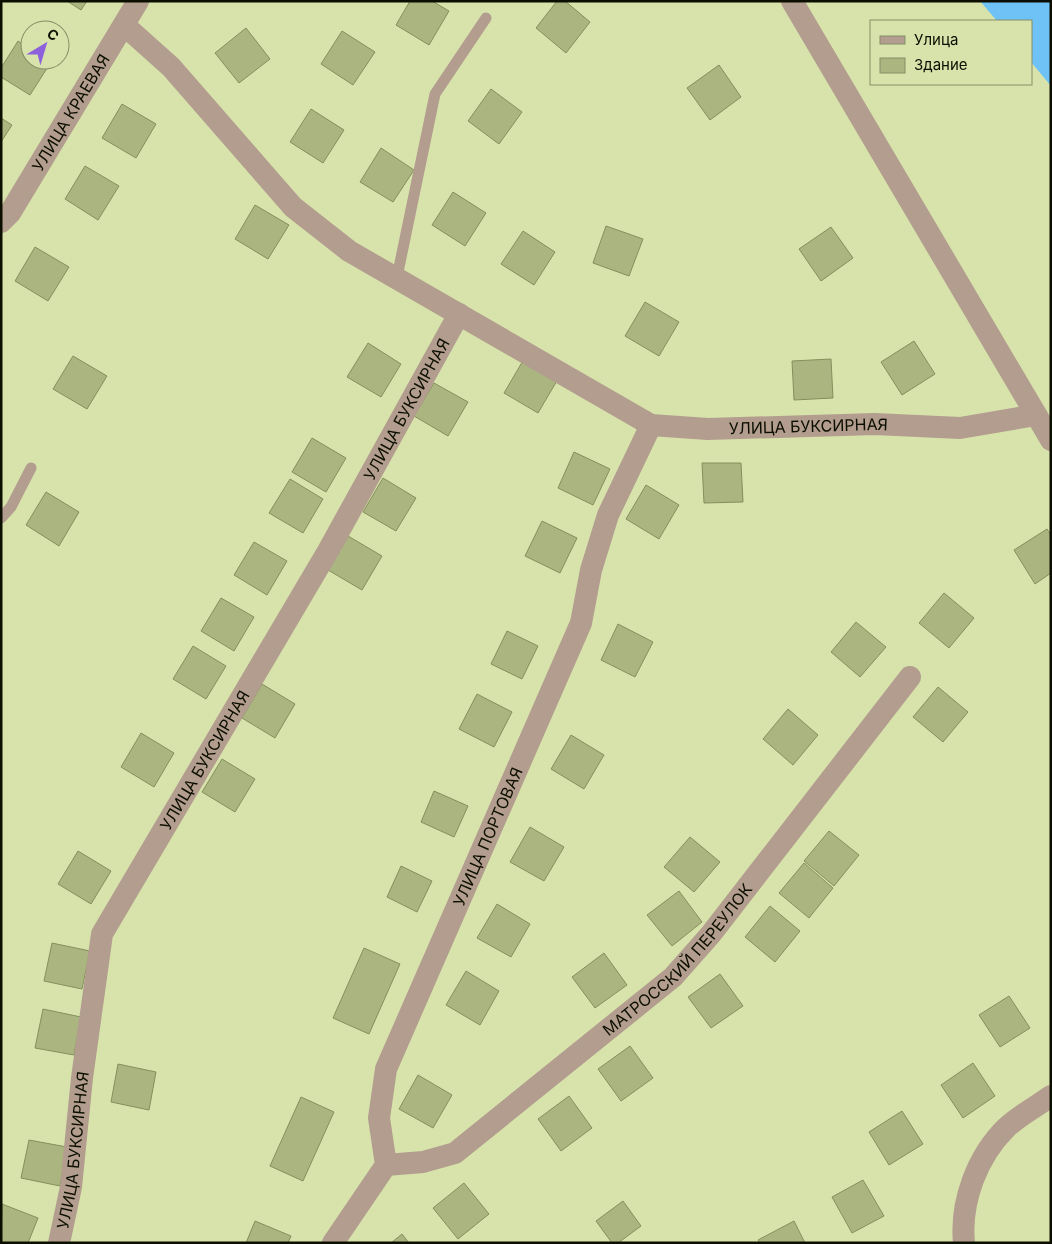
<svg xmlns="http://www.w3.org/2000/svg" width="1052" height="1244" font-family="Inter,sans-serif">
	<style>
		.water { fill: #6ec2f5 }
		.building { fill: #abb580; stroke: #858f5b }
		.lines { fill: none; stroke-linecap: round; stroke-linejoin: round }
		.service { stroke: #b29d8e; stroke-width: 11 }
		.minor { stroke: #b29d8e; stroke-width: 22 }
		.labels { text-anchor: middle; stroke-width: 4; stroke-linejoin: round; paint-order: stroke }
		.street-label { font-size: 16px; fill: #0c0f00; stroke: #d8e3ac }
	</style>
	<rect width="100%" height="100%" fill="#d8e3ac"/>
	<path class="water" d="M980,1H1051V86L1031,62V21H997Z"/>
	<path class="building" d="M67,1H87L81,10Z
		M410,1H432L449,11L429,45L396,25Z
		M557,1H565L590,22L566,53L536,28Z
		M246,28L270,59L239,83L215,53Z
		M342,31L375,52L353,85L321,64Z
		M18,41L30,49V60H48L51,62L30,95L1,77V68Z
		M719,65L741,97L710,120L687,88Z
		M491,89L522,112L499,144L468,121Z
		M122,104L156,124L136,158L102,138Z
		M311,109L344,130L323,163L290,142Z
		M1,118L12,125L1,142Z
		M381,148L414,170L393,202L360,182Z
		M85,166L119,186L98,220L65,199Z
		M453,192L486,213L465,246L432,225Z
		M255,205L289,225L268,259L235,239Z
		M606,226L643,239L629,276L593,263Z
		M831,227L853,258L821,281L799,249Z
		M523,231L555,252L534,285L501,264Z
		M35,247L69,267L48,301L15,281Z
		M645,302L679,322L659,356L625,336Z
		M914,341L935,374L902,395L881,362Z
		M368,343L401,364L381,397L347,377Z
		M73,356L107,376L87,409L53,389Z
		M524,359L558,379L538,413L504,393Z
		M831,359L833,398L794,400L792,361Z
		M434,383L468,402L448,436L414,416Z
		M312,438L346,458L326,492L292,472Z
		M574,452L610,469L593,505L558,488Z
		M702,463H741L743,502L704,503Z
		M383,478L416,498L396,531L363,512Z
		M290,479L323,499L303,533L269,513Z
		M646,485L679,505L659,539L626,519Z
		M46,492L79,512L59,546L26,525Z
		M542,521L577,538L560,573L525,556Z
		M1047,529L1051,535V573L1035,584L1014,550Z
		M348,536L382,556L362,590L328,570Z
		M254,542L287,561L267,595L234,575Z
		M944,593L974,618L949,648L919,623Z
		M221,598L254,617L234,651L201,631Z
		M856,622L886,647L860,677L831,652Z
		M618,624L653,642L635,677L601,660Z
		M507,631L538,646L522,679L491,664Z
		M193,646L226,666L206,699L173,679Z
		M262,684L295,704L275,738L242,718Z
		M938,687L968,712L943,742L913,717Z
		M477,694L512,712L494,747L459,729Z
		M788,709L818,735L793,765L763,739Z
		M141,733L174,753L154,787L121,767Z
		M571,735L604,755L584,789L551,769Z
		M222,759L255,779L235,812L202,792Z
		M434,791L468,806L454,837L421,822Z
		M530,827L564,847L544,881L510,862Z
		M829,831L859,855L834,886L804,861Z
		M690,837L720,862L694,892L664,867Z
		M78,851L111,871L91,904L58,884Z
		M804,863L833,888L809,918L779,893Z
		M401,866L432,881L417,912L387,897Z
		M679,891L702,922L672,946L647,915Z
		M497,904L530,924L511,957L477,938Z
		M770,906L800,931L775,962L745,937Z
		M52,943L90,951L82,989L44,981Z
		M364,948L400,964L369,1034L333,1018Z
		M604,953L627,985L595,1008L572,977Z
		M466,971L499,991L480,1025L446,1005Z
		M720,974L743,1006L711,1028L688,997Z
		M1009,996L1030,1028L1000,1047L979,1015Z
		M43,1009L81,1017L74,1055L35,1048Z
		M630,1046L653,1078L621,1101L598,1069Z
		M973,1063L995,1096L963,1118L941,1085Z
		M118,1064L156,1072L149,1110L111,1102Z
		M418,1075L452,1095L433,1128L399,1109Z
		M569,1096L592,1128L561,1151L538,1119Z
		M301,1097L334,1112L303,1181L270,1166Z
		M902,1111L923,1144L889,1165L869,1132Z
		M29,1140L67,1147L60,1186L21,1178Z
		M863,1180L884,1216L852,1233L832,1197Z
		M464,1183L489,1214L458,1239L433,1208Z
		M623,1201L641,1226L618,1243H612L596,1221Z
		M2,1204L38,1218L28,1243H1Z
		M255,1221L291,1236L288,1243H246Z
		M794,1221L805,1243H760L758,1240Z
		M402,1234L409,1243H391Z"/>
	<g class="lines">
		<path class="service" d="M397,277L435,94L486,18
			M1,518L11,507L31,468"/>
		<g class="minor">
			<path d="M792,1L1051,440"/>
			<path id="s1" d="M124,25L171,67L293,207L349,251L651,425L708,429L875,424L960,428L1036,415"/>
			<path id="s2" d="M1,222L10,213L138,1"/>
			<path id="s3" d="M386,1165L423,1162L455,1153L673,977L711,934L910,677"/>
			<path id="s4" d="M59,1243L71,1187L82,1078L102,934L328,551L459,314"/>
			<path id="s5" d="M333,1243L386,1165L379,1118L386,1069L581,623L591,570L608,515L651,425"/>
			<path d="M964,1243C960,1202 977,1156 1007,1127C1020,1115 1037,1106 1051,1096"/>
		</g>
	</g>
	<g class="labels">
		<g class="street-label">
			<text dy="6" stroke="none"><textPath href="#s2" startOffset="130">УЛИЦА КРАЕВАЯ</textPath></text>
			<text dy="6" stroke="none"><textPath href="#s4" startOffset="919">УЛИЦА БУКСИРНАЯ</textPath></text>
			<text dy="6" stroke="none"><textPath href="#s1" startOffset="826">УЛИЦА БУКСИРНАЯ</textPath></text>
			<text dy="6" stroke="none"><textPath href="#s4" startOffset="514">УЛИЦА БУКСИРНАЯ</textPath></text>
			<text dy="6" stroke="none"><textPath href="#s5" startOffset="445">УЛИЦА ПОРТОВАЯ</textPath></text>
			<text dy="6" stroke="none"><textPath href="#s3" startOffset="366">МАТРОССКИЙ ПЕРЕУЛОК</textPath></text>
			<text dy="6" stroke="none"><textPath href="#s4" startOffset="94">УЛИЦА БУКСИРНАЯ</textPath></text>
		</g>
	</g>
	<rect width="1052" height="1244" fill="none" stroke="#0c0f00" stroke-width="5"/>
	<rect x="870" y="20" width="162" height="65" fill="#d8e3ac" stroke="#868e67"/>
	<rect x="880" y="36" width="25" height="8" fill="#b29d8e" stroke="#868e67"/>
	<text x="914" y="45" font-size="15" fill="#0c0f00">Улица</text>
	<rect x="880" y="58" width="25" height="15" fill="#abb580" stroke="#868e67"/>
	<text x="914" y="70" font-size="15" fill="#0c0f00">Здание</text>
	<g transform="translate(45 45) rotate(38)"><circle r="24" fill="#d8e3ac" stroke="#868e67"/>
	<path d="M0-4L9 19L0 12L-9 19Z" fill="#8d61db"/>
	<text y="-8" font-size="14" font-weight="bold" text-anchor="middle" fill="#0c0f00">С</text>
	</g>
</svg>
